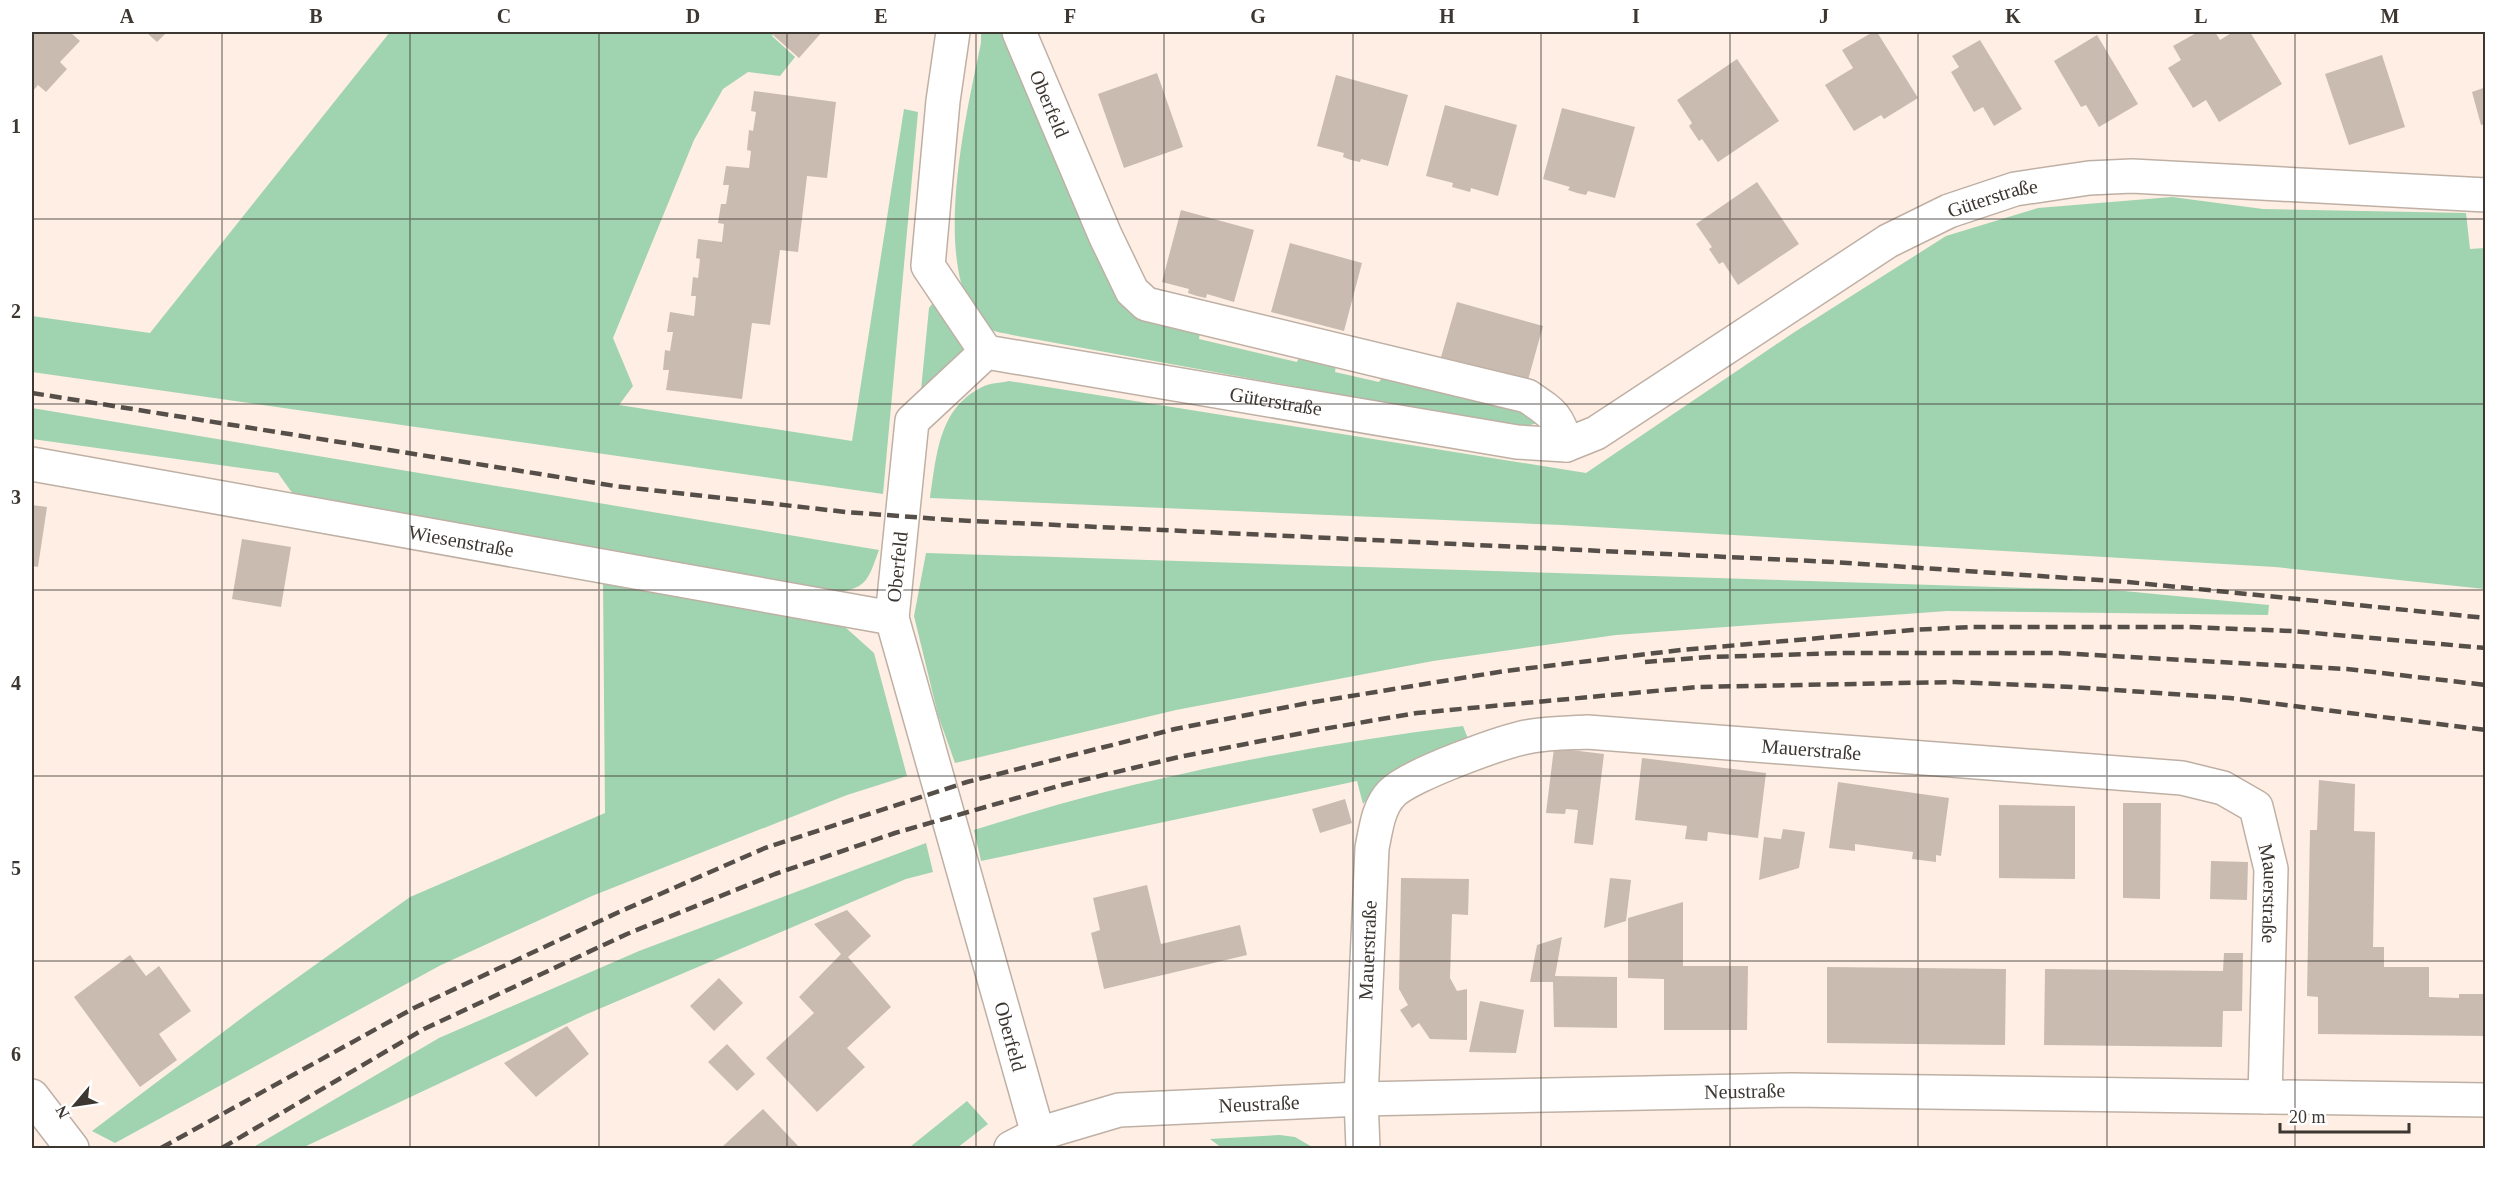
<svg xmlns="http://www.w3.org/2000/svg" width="2517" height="1180" font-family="'Times New Roman',serif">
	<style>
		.green { fill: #a0d3af }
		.building { fill: #cabbb0 }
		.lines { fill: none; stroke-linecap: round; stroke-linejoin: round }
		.street-casing { stroke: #bfb0a5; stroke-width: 36 }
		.street { stroke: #fff; stroke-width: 33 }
		.rail { stroke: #564f49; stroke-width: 4.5; stroke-dasharray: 12 6; stroke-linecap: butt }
		.grid { fill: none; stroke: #3d3732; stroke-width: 1.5; stroke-opacity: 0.55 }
		.labels { text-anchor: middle; stroke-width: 6; stroke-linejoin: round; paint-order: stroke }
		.street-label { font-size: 20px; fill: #3d3732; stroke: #fff }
		.neatline { fill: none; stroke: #3d3732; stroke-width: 2 }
		.grid-label { font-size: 20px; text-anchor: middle; font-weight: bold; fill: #3d3732 }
	</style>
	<rect width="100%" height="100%" fill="#feeee3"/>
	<path class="green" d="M390,32H775L772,36L795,57L780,76L748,72L723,89L694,140L613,338L633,386L619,405L852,441L904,109L918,112L883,494L32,372V316L150,333Z
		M981,32H1008L1122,301L1131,314L1201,326L1199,339L1297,362L1302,351L1337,359L1335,372L1379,382L1384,374L1535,413L1538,423L1526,426L1352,397L1012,335C1005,333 992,332 986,327C927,275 967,111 981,43Z
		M2172,197L2263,209L2466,213L2470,249L2485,248V589L2275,567L1562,525L930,498C937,455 938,409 982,387C989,383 1001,383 1009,381L1586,473L1793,333L1946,236L2038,208Z
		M932,304L938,306C945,316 959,330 962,342C967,363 935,379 921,390L929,308Z
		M32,408L879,550C867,583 867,588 830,594L293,494L278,473L32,439Z
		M926,553L2124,591L2269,605L2268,615L1947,611L1616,635L1433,661L1176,710L955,763L938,715L914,616Z
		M603,580L845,627L874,653L907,776L847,795L592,896L441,965L115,1143L92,1131L255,1008L410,897L605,813Z
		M1463,726L1469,741L1376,789L1363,804L1357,781L981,861L974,830C1016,817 1058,804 1101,793C1220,763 1341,741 1463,726Z
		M926,843L933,872L906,879L587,1014L302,1148H252L439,1038L639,951Z
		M967,1101L988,1124L957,1148L910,1147Z
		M1280,1135L1295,1137L1314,1148H1222L1210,1139Z"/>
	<path class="building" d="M32,32H70L80,41L60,62L67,69L46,92L38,85L32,92Z
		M146,32H167L157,42Z
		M777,32H822L799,58L773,35Z
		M1873,32H1877L1918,98L1884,119L1881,115L1854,131L1825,85L1853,68L1842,50Z
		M2198,32H2215L2220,40L2233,32H2250L2282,84L2219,122L2206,100L2193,108L2168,68L2181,60L2173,46Z
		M2097,35L2138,104L2099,127L2086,105L2081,107L2054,61Z
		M1980,40L2022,109L1994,126L1983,107L1974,112L1951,72L1959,67L1952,56Z
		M2382,55L2405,127L2349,145L2325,74Z
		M1737,59L1779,121L1718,162L1702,139L1699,141L1689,126L1692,123L1677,100Z
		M1157,73L1183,147L1124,168L1098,94Z
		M1336,75L1408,95L1388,166L1361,159L1360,162L1351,160L1343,157L1344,153L1317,146Z
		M2486,87V124L2481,125L2472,92Z
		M754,91L836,102L827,178L807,176L798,252L780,250L770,325L752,323L742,399L666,390L669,370H663L665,350L670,351L673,332H667L670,312L694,316L696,296H691L693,277L698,278L700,259L696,258L698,239L722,242L724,224L718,223L721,204H726L729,185H723L726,166L749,168L751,151L747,150L749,130L753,131L756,112L751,111Z
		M1445,105L1517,125L1498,196L1471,188L1470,192L1452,187L1453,183L1426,176Z
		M1562,108L1635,127L1615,198L1588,191L1586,195L1577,193L1568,190L1570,187L1543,179Z
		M1757,182L1799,244L1738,285L1723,262L1719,264L1709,249L1712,247L1696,224Z
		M1181,210L1254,230L1234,302L1207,294L1206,298L1197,296L1188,293L1189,289L1162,282Z
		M1290,243L1362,263L1344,331L1271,312Z
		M1457,302L1543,326L1528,380L1441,357Z
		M32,505L47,507L38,567L32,566Z
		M242,539L291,547L281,607L232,599Z
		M1554,748L1604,754L1593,845L1574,843L1578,810L1566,809L1565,814L1546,813Z
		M1642,758L1766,773L1758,838L1708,832L1707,841L1685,839L1687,826L1635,820Z
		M2319,780L2355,784L2354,831L2375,832L2373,947H2384V967H2429V997L2459,998V994H2486V1036L2318,1034V997L2307,996L2310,830H2317Z
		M1838,782L1949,798L1941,856L1936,855V862L1912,859L1913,852L1855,844V851L1829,848Z
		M1345,799L1352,823L1320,833L1312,809Z
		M2123,803H2161L2160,899L2123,898Z
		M1999,805L2075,806V879L1999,878Z
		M1783,829L1805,832L1799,868L1759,880L1764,837L1781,839Z
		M2211,861L2248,862L2247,900L2210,899Z
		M1401,878L1469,879L1468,915L1452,914L1450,978L1457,991L1467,989V1040L1430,1039L1419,1023L1412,1028L1400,1010L1408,1005L1399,989Z
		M1610,878L1631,880L1626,921L1604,928Z
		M1147,885L1161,944L1240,925L1247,955L1104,989L1091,933L1100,930L1093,898Z
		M1683,902V966H1748L1747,1030H1664V979L1628,978V918Z
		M847,910L871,936L848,957L891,1007L847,1048L865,1067L817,1112L766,1058L814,1013L799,997L841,954L814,924Z
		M1562,937L1555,976L1617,977V1028L1554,1027L1553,982H1530L1537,945Z
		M2224,953H2243L2242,1011H2223L2222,1047L2044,1045L2045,969L2223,971Z
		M130,955L146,976L159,966L191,1011L159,1034L177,1060L140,1087L74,997Z
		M1827,967L2006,969L2005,1045L1827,1043Z
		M719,978L743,1003L714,1031L690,1006Z
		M1480,1001L1524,1010L1516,1053L1469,1052Z
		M567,1026L589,1054L536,1097L504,1063Z
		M727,1044L755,1074L737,1091L708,1062Z
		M763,1109L800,1148H721Z"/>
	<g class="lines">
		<g class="street-casing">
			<g id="street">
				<path d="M953,32L943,101L928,266L986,352"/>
				<path id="s1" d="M1019,32L1105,235L1132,291L1146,304L1527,396C1552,413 1558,415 1566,445"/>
				<path id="s2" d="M986,352L1517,442L1566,445L1596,433L1888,241L1949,211L2015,189L2089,178L2132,176L2486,195"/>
				<path id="s3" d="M986,352L912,421L892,618L1038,1134"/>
				<path id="s4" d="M32,464L892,618"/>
				<path d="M32,1096L72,1148"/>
				<path id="s5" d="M1011,1148L1038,1134L1119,1110L1361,1099L1791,1090L2486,1100"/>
				<path id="s6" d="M1363,1148L1361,1099L1372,848C1376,829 1378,807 1392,793C1409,775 1506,740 1532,736C1550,733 1569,733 1587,732L2182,778L2223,788L2256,807L2271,869L2265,1097"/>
			</g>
		</g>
		<use href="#street" class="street"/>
		<path class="rail" d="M32,393L615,486L846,512L952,520L1833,562L2128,582L2486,618
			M1645,662L1709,657L1845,653H2059L2347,669L2486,685
			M161,1148L414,1008L619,912L765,848L967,782L1175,729L1308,703L1505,671L1681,650L1912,630L1971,627H2188L2291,631L2486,648
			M222,1148L424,1029L627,934L775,874L895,833L1062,785L1179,757L1323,729L1417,713L1698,687L1955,682L2072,687L2230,698L2486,730"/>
	</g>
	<path class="grid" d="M222,32V1148M410,32V1148M599,32V1148M787,32V1148M976,32V1148M1164,32V1148M1353,32V1148M1541,32V1148M1730,32V1148M1918,32V1148M2107,32V1148M2295,32V1148M32,219H2486M32,404H2486M32,590H2486M32,776H2486M32,961H2486"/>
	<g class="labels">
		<g class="street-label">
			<text dy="7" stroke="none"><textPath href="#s1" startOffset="78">Oberfeld</textPath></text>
			<text dy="7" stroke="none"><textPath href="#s2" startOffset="1083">Güterstraße</textPath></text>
			<text dy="7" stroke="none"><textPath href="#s2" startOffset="294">Güterstraße</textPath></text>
			<text dy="7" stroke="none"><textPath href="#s4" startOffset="436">Wiesenstraße</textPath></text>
			<text transform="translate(897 567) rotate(-84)" y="7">Oberfeld</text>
			<text dy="7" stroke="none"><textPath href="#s6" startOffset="792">Mauerstraße</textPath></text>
			<text dy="7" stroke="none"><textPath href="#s6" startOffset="1332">Mauerstraße</textPath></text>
			<text dy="7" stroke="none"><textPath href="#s6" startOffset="198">Mauerstraße</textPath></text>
			<text dy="7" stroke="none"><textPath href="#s3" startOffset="734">Oberfeld</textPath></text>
			<text dy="7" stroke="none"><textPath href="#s5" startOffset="741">Neustraße</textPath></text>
			<text dy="7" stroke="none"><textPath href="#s5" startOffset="255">Neustraße</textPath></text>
		</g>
	</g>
	<rect width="2517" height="1180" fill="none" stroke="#ffffff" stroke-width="66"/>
	<g transform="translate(75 1105) rotate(241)" stroke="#ffffff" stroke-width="4.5" paint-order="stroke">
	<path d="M0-4.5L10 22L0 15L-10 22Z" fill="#3d3732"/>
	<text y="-9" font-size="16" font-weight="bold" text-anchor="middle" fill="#3d3732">N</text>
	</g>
	<path d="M2280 1123v9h129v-9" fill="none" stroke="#3d3732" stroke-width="3"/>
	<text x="2289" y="1123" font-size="18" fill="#3d3732" stroke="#ffffff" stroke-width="4.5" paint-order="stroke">20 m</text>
	<rect x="33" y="33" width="2451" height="1114" class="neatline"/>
	<g class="grid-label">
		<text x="127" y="23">A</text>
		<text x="316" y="23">B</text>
		<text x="504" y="23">C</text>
		<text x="693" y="23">D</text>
		<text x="881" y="23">E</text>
		<text x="1070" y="23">F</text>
		<text x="1258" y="23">G</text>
		<text x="1447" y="23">H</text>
		<text x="1636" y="23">I</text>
		<text x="1824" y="23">J</text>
		<text x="2013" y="23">K</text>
		<text x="2201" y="23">L</text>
		<text x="2390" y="23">M</text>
		<text x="16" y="133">1</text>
		<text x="16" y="318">2</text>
		<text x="16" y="504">3</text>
		<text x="16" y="690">4</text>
		<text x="16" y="875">5</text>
		<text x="16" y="1061">6</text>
	</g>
</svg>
